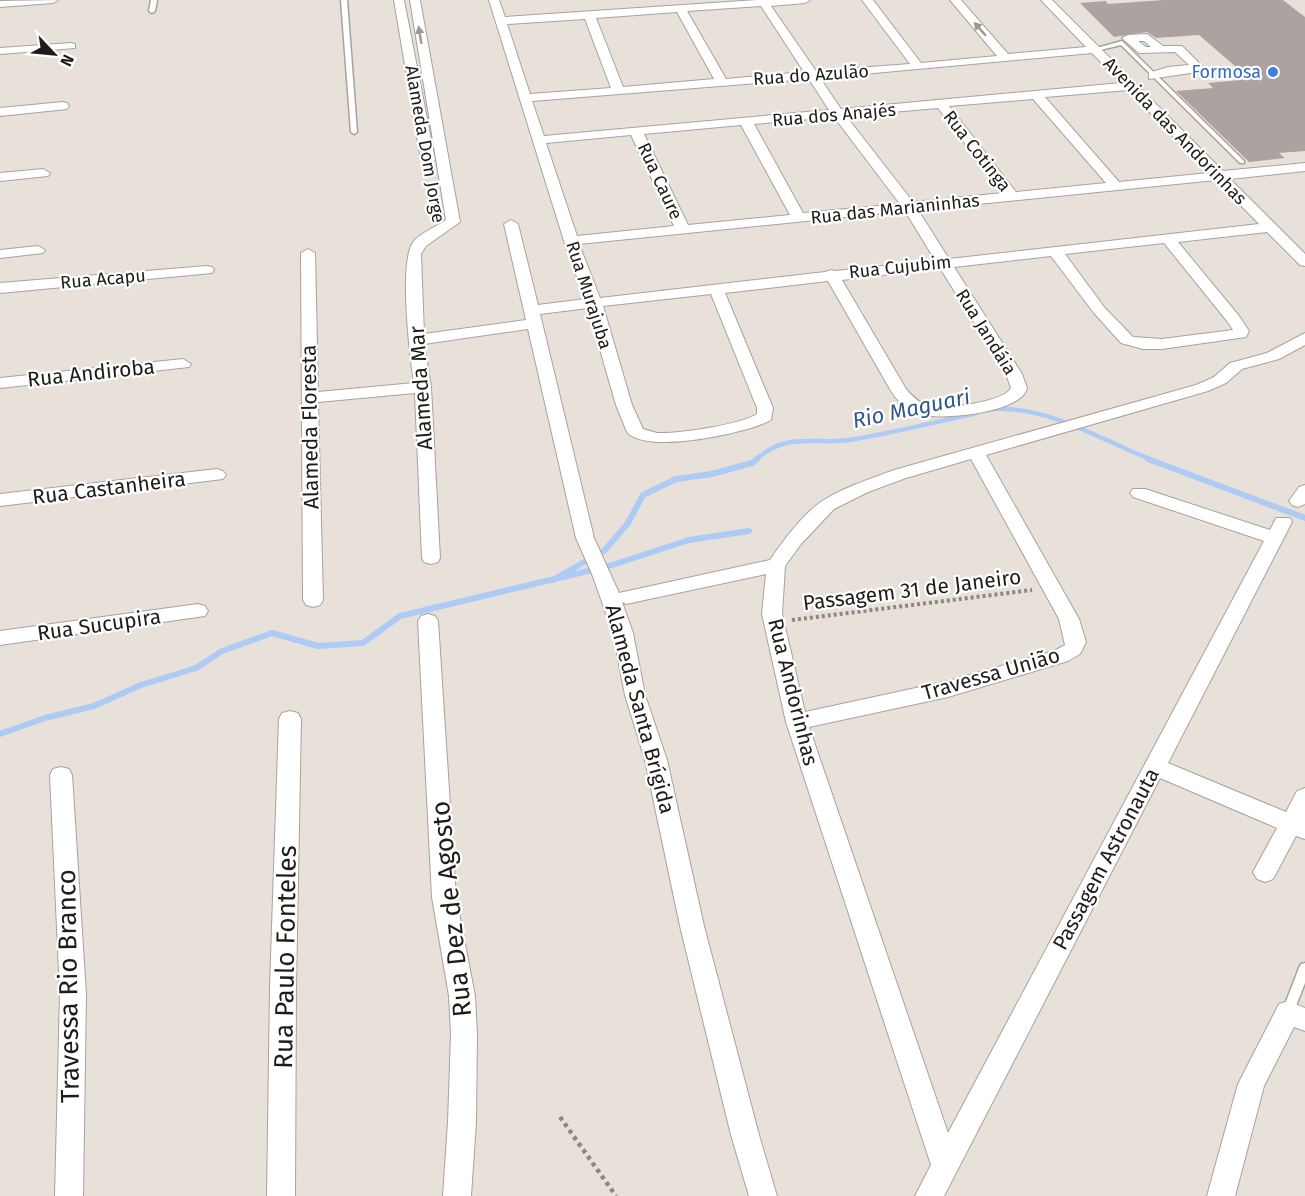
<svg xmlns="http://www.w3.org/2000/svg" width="1305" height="1196" font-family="'Fira Sans',sans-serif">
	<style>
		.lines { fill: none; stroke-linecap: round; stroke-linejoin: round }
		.stream-far1 { stroke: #aecbf6; stroke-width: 4.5 }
		.stream { stroke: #aecbf6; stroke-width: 6 }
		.building { fill: #aca2a0 }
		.service-casing { stroke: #a9a29c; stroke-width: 3 }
		.minor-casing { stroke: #a9a29c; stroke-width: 2 }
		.path-far1 { stroke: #8c8782; stroke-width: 4; stroke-dasharray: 3 3; stroke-linecap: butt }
		.path { stroke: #8c8782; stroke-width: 4.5; stroke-dasharray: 4 4; stroke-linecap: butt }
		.service { fill: #fff; fill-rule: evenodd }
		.minor { fill: #fff; fill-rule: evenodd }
		.oneway { fill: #9a9998 }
		.shop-dot { fill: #3f7fe0; stroke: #fff; stroke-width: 2 }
		.labels { text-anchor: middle; stroke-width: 4.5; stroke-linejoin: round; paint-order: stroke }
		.far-shop-label { font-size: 18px; fill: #366cbe; stroke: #fff; text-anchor: end }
		.far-street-label { font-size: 18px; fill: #1e1c19; stroke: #fff }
		.street-label { font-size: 21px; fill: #1e1c19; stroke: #fff }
		.water-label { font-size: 22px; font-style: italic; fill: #32578d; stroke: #fff }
		.near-street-label { font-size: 26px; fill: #1e1c19; stroke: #fff }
	</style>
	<rect width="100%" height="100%" fill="#e8e1da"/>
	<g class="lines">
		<path class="stream-far1" d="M993,409C1049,406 1101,440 1152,460
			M755,460C791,429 815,447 855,439C896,432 936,422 977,413"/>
		<path class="stream" d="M1148,459L1305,518
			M553,580L605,550L628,523L643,495L676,479L712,474L752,463L757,459
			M0,734L45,718L94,706L141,685L196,668L222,651L272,633L318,646L363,643L400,616L609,566L689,540L749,531"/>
	</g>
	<path class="building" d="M1164,0H1283L1305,17V151L1279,153L1285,158L1249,162L1176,91L1213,88L1208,83L1250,79L1199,35L1156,38L1147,32L1114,37L1080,3L1106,1L1108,4Z"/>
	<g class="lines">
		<g class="service-casing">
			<path id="service" d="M151,0H157L155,11L152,13L149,11Z
				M341,0H347L357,132L354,134L351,132Z
				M1122,41L1244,161V163H1240L1121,45L1096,51L1093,49Z
				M1305,963V983L1292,1016L1288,1017L1284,1016L1282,1012L1299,968L1301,964Z"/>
		</g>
		<g class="minor-casing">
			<path id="minor" d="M58,0L53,3L0,7V1Z
				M394,0H404L435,160L428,164L421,160Z
				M410,0H420L460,222L426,246L421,254L424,334L526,320L504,224L511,220L518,224L538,305L585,299L564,241L489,0H499L505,17L757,0H810L805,3L771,6L816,71L910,64L862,0H873L921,63L997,56L950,0H961L1008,54L1086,47L1041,0H1052L1223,171L1305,163V171L1230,179L1305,254V266L1300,265L1267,232L1178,242L1239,316L1249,331L1246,337L1162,349H1143L1121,343L1094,313L1051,256L954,267L1022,374L1027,388C1022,413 940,421 919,414C907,410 898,402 891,391L828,281L725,293L773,408L771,420C749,433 645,455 627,432L616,405L588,308L540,314L594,538L619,593L770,560C783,541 804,512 824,500C845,487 870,479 894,470L1196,385L1214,377L1230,363L1267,353L1305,333V345L1279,359L1242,369L1226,383L1208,391L986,455L1079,619L1086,642L1080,654L1068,661L948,697L809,727L948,1133L1264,541L1133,497L1130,493L1133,489H1145L1270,530L1276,518H1290L1292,522L1168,763L1286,812L1297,791L1305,788V839L1296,836L1273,879L1265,882L1257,879L1253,872L1277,828L1160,778L944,1196H915L931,1165L786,722L762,614L766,574L626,604L622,602L633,633L645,695L667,760L704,926L759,1135L777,1196H749L731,1135L680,926L645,760L625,695L613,633L592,574L576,538L528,329L424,344L431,387L440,558L438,562L431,564L424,562L422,558L415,393L318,402L323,600L320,605L313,607L306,605L303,600L301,253L308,249L315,253L318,392L414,383C410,357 398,259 414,241C422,232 436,227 446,220ZM761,6L804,72L726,79L687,11ZM677,12L714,79L623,87L596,18ZM585,19L611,88L530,94L507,24ZM1092,53L1121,83L841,109L820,78ZM809,79L829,110L544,136L532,101ZM1128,90L1209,173L1119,182L1045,97ZM1033,99L1106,183L1016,192L949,106ZM938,108L1003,193L913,202L846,116ZM834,117L900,204L803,213L754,124ZM741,125L790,215L688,225L644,134ZM631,135L674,226L577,236L546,143ZM1216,180L1259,224L949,259L918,210ZM905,211L935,260L836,271L831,270L825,272L600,298L579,244ZM1164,243L1227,321L1233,330L1162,339L1133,337L1104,307L1065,254ZM940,268L1006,374L1011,388C1004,402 944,410 929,406C919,403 912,396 906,389L842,280ZM711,294L757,408V414C739,425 678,434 657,433C652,432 647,430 643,429L632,405L603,306ZM971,459L1059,619L1065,645L1054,651L948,681L805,712L782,614L785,566L801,544L834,509L868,492L906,478Z
				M1147,34L1163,46H1182L1204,68L1198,72L1149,79V73L1168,67L1189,65L1175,52L1139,53L1122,38L1128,35ZM1138,41H1144L1151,47H1146Z
				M71,43L75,44V48L0,54V48Z
				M63,102L67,103L69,106L67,109L0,116V108Z
				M43,169L50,173L48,176L0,181V173Z
				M38,246L45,250L43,253L0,258V250Z
				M207,266L212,267L214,270L212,273L0,293V283Z
				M183,359L191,364L189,367L0,388V378Z
				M217,469L223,471L226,475L223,479L0,506V494Z
				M1305,485V504L1298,507L1292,505L1289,501L1299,487Z
				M198,604L205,606L208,611L205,616L0,645V631Z
				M428,614L435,616L438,621L456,897L475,996L477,1034L476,1122L471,1196H443L448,1122L451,1034L449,996L432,897L418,621L421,616Z
				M290,711L298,713L301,719L296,987L295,1196H267L270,987L279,719L282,713Z
				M61,767L69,769L72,775L86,994L83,1196H55L60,994L50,775L53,769Z
				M1288,1001L1305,1008V1031L1294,1027L1264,1086L1235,1196H1207L1238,1084L1279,1004Z"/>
		</g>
		<path class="path-far1" d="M792,620L1032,590"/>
		<path class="path" d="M560,1117L616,1196"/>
		<use href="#service" class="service"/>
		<use href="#minor" class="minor"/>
	</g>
	<defs><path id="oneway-solid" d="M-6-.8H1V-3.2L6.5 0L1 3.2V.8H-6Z" transform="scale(1.5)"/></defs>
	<g class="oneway">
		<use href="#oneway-solid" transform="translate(980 29) rotate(-131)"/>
		<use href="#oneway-solid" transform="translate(420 35) rotate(-99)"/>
	</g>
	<circle class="shop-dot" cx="1273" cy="72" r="6"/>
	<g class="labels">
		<g class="far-shop-label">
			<text x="1261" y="78">Formosa</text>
		</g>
		<g class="far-street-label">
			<text transform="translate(811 75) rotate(-4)" y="6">Rua do Azulão</text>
			<text transform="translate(834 115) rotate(-5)" y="6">Rua dos Anajés</text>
			<text transform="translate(1175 131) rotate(46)" y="6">Avenida das Andorinhas</text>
			<text transform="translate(425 144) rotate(80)" y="6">Alameda Dom Jorge</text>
			<text transform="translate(977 151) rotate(52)" y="6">Rua Cotinga</text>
			<text transform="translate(660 181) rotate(65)" y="6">Rua Caure</text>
			<text transform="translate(895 209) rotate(-6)" y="6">Rua das Marianinhas</text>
			<text transform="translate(900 267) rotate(-6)" y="6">Rua Cujubim</text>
			<text transform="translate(103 279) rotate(-5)" y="6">Rua Acapu</text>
			<text transform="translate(589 295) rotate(72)" y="6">Rua Murajuba</text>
			<text transform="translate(986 332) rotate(58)" y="6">Rua Jandáia</text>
		</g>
		<g class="street-label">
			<text transform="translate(91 373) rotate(-6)" y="7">Rua Andiroba</text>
			<text transform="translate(421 388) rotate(-94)" y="7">Alameda Mar</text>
			<text transform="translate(310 427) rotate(-91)" y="7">Alameda Floresta</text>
			<text transform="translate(109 488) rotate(-7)" y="7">Rua Castanheira</text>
			<text transform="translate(912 590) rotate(-7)" y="7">Passagem 31 de Janeiro</text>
			<text transform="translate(99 625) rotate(-8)" y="7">Rua Sucupira</text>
			<text transform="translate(991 674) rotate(-16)" y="7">Travessa União</text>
			<text transform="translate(793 692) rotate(76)" y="7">Rua Andorinhas</text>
			<text transform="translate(640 709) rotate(75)" y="7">Alameda Santa Brígida</text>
			<text transform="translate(1106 859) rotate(-62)" y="7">Passagem Astronauta</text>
		</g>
		<g class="water-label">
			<text transform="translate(911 408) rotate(-12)" y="8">Rio Maguari</text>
		</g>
		<g class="near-street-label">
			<text transform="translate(451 909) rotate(-96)" y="9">Rua Dez de Agosto</text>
			<text transform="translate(285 957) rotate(-89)" y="9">Rua Paulo Fonteles</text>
			<text transform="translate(68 986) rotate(-91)" y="9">Travessa Rio Branco</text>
		</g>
	</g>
	<g transform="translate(54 54) rotate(116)" stroke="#ffffff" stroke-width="4.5" paint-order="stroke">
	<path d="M0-4.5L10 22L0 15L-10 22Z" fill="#1e1c19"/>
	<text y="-9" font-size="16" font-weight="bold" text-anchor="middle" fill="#1e1c19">N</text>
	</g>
</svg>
